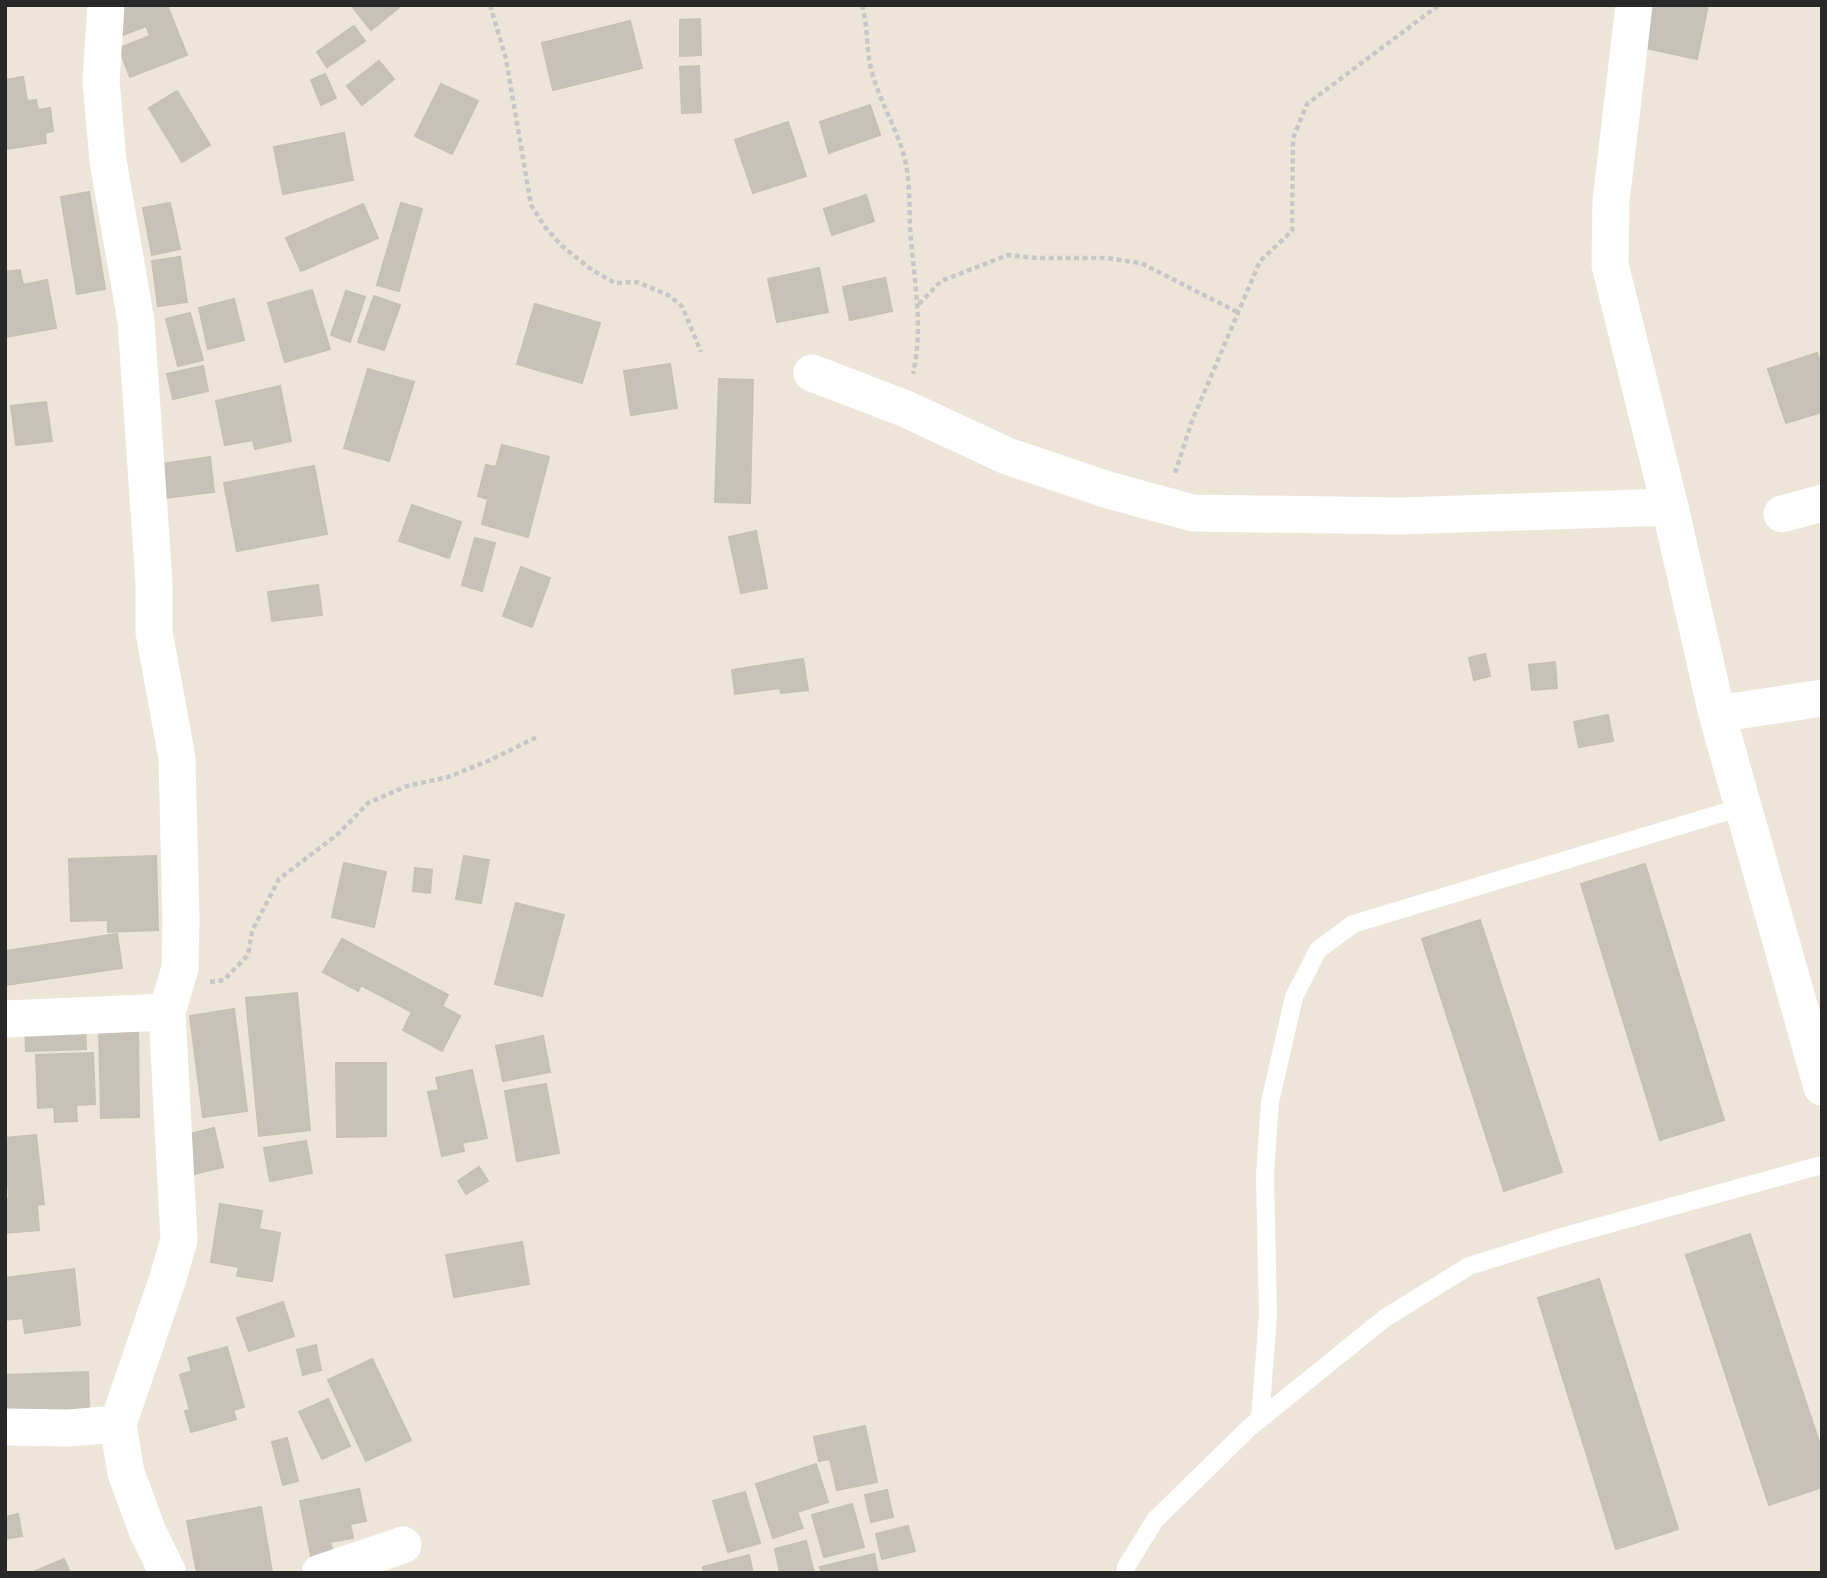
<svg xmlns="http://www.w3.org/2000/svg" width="1827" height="1578" font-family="'PT Sans',sans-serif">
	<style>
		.building { fill: #c7c2b8; stroke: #c7c1b2; stroke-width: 2 }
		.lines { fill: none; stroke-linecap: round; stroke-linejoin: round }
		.path { stroke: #c7c7c7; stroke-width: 4.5; stroke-dasharray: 5 3.5; stroke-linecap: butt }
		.lane { stroke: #fff; stroke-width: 18 }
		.street { stroke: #fff; stroke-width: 37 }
	</style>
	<rect width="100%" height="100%" fill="#ece5d8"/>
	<path class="building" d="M120,5H167L187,55L130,77L119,48L150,36L146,26L123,35L112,9Z
		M351,5H402L371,30Z
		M1639,5H1708L1697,59L1631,45Z
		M700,19L701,55L680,56V20Z
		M630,21L642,68L553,90L542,43Z
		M354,26L365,41L327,67L317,52Z
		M379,61L394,79L362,105L347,86Z
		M699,66L701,112L682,113L680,67Z
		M325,74L336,98L321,105L311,80Z
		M23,77L27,101L36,100L38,110L50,108L53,131L45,133L46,143L5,149V80Z
		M441,84L478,101L452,154L415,136Z
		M177,91L210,145L182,162L149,108Z
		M870,105L880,135L829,153L820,122Z
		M788,122L806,176L753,193L735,140Z
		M344,133L353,180L283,194L274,147Z
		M89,192L105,289L77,294L61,197Z
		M866,195L874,221L832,235L824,209Z
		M170,203L180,249L152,255L143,208Z
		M401,203L422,209L399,291L377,285Z
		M363,204L378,238L301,271L286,238Z
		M180,257L187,302L158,306L152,261Z
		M819,268L828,312L777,322L768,279Z
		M20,270L23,285L47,280L56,328L5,337V272Z
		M885,278L892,311L850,320L843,287Z
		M312,290L330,349L285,362L268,303Z
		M346,291L365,297L350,342L331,335Z
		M374,296L400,305L384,350L358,342Z
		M234,299L244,340L208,349L199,308Z
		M535,304L600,323L582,383L517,364Z
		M190,313L203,360L178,366L166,319Z
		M1817,353L1822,367V412L1786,423L1768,369Z
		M670,364L677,408L631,415L624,371Z
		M203,366L208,391L173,399L167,374Z
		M368,369L414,382L389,461L344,448Z
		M719,379L753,380L750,503L715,502Z
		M280,386L291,441L255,449L253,440L225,445L216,401Z
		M46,402L52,441L16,445L11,406Z
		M502,445L549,457L528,537L482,524L488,499L478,496L486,465L496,467Z
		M210,457L214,492L165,498L161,464Z
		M314,466L327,534L237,551L224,483Z
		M412,505L461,522L449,558L399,541Z
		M756,531L767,588L741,593L729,537Z
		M475,538L495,543L482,591L462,585Z
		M521,567L550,578L532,627L503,616Z
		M318,585L322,615L272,621L268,592Z
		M1485,654L1490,676L1474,680L1469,658Z
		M803,659L808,690L781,693L780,688L735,694L732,670Z
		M1555,662L1557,688L1532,690L1529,665Z
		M1608,715L1613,741L1579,747L1574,722Z
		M156,856L158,930L108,932V920L71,921L69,859Z
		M464,856L489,860L481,903L456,899Z
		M344,863L386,872L374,927L332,917Z
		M1645,864L1724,1120L1660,1140L1581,884Z
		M415,868L432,870L430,893L413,891Z
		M516,903L564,915L542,996L495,984Z
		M1480,920L1562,1172L1504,1191L1422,939Z
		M117,934L122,968L5,985V951Z
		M342,939L448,995L442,1006L460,1016L442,1051L403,1030L412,1012L361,985L358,991L323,972Z
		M297,993L310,1130L259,1136L246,998Z
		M234,1009L247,1111L203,1117L190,1016Z
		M85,1024L86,1049L26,1051L25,1026Z
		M99,1027H138L139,1117L101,1118Z
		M543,1036L550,1072L503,1081L496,1046Z
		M93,1053L95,1104L76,1105L77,1121L55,1122L54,1107L38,1108L36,1055Z
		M336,1063H386V1136L337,1137Z
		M472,1070L487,1138L462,1143L464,1151L442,1156L428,1092L439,1090L436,1078Z
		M546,1084L559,1153L517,1161L505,1091Z
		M214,1128L223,1167L190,1175L181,1136Z
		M36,1135L44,1204L37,1205L39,1230L5,1233V1198H9L5,1138Z
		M306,1141L312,1173L270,1181L264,1148Z
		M479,1167L488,1181L466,1194L458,1181Z
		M220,1204L262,1211L259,1229L280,1233L272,1281L237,1276L239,1267L211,1262Z
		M1750,1234L1822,1451V1487L1769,1505L1686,1255Z
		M522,1242L529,1284L454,1297L446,1255Z
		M74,1269L80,1325L25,1333L23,1318L5,1320V1278Z
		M1599,1279L1678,1529L1616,1549L1538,1298Z
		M283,1302L294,1336L249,1351L237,1318Z
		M316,1345L321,1370L303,1375L297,1350Z
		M227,1347L244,1407L233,1410L236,1419L191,1432L185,1411L190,1410L180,1375L192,1371L188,1358Z
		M372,1359L411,1440L366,1461L328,1380Z
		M88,1372L89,1409L5,1412V1375Z
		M328,1399L350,1446L322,1459L299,1412Z
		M865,1426L877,1482L837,1490L830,1459L819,1461L814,1437Z
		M287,1438L298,1481L283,1485L272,1442Z
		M816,1464L828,1502L797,1512L803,1528L773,1538L756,1484Z
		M359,1489L366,1521L350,1524L353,1538L330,1542L333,1552L311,1556L300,1501Z
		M887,1490L893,1517L871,1522L865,1495Z
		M745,1492L760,1543L728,1552L713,1501Z
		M852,1504L864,1547L824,1557L812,1515Z
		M261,1507L272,1572L197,1573L187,1521Z
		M18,1514L22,1536L5,1539V1517Z
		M908,1526L915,1551L882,1559L876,1534Z
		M806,1541L814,1573H780L775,1549Z
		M874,1554L878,1573H821L820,1567Z
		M749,1555L753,1573H704L703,1567Z
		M64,1559L70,1573H31Z"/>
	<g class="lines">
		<path class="path" d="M490,5L506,59L531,205L545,227L562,246L592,270L615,283L637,282L668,295L682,306L701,352
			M862,5C868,26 866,48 871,69C878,97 893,122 902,149C912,179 908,209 911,240C915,285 923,329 913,374
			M919,304L941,281L1008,255L1036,258H1106L1141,263L1239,313
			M1175,473L1192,421L1260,261L1292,231L1293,138L1307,104L1439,5
			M210,982L224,980L248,955L252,931L279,879L338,834L368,803L407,786L448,777L488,761L539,736"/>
		<path class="lane" d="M1260,1419L1268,1315L1265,1175L1270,1102L1294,997L1318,950L1353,924L1742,807
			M1125,1573L1126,1567L1155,1520L1249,1428L1385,1318L1469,1266L1558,1238L1822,1165"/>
		<path class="street" d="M106,5L101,81L108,161L136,321L154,583V632L177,758L181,922L180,968L167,1012L179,1240L168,1278L118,1424L126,1473L147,1530L168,1573
			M1634,5L1611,201L1610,265L1670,507L1717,714L1822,1087
			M812,373L906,409L1007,456L1108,490L1193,513L1400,516L1670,507
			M1782,514L1822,503
			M1717,714L1822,698
			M5,1019L167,1012
			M5,1427L68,1428L118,1424
			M320,1573L403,1545"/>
	</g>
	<rect width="1827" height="1578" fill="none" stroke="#282828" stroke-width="14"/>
</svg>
